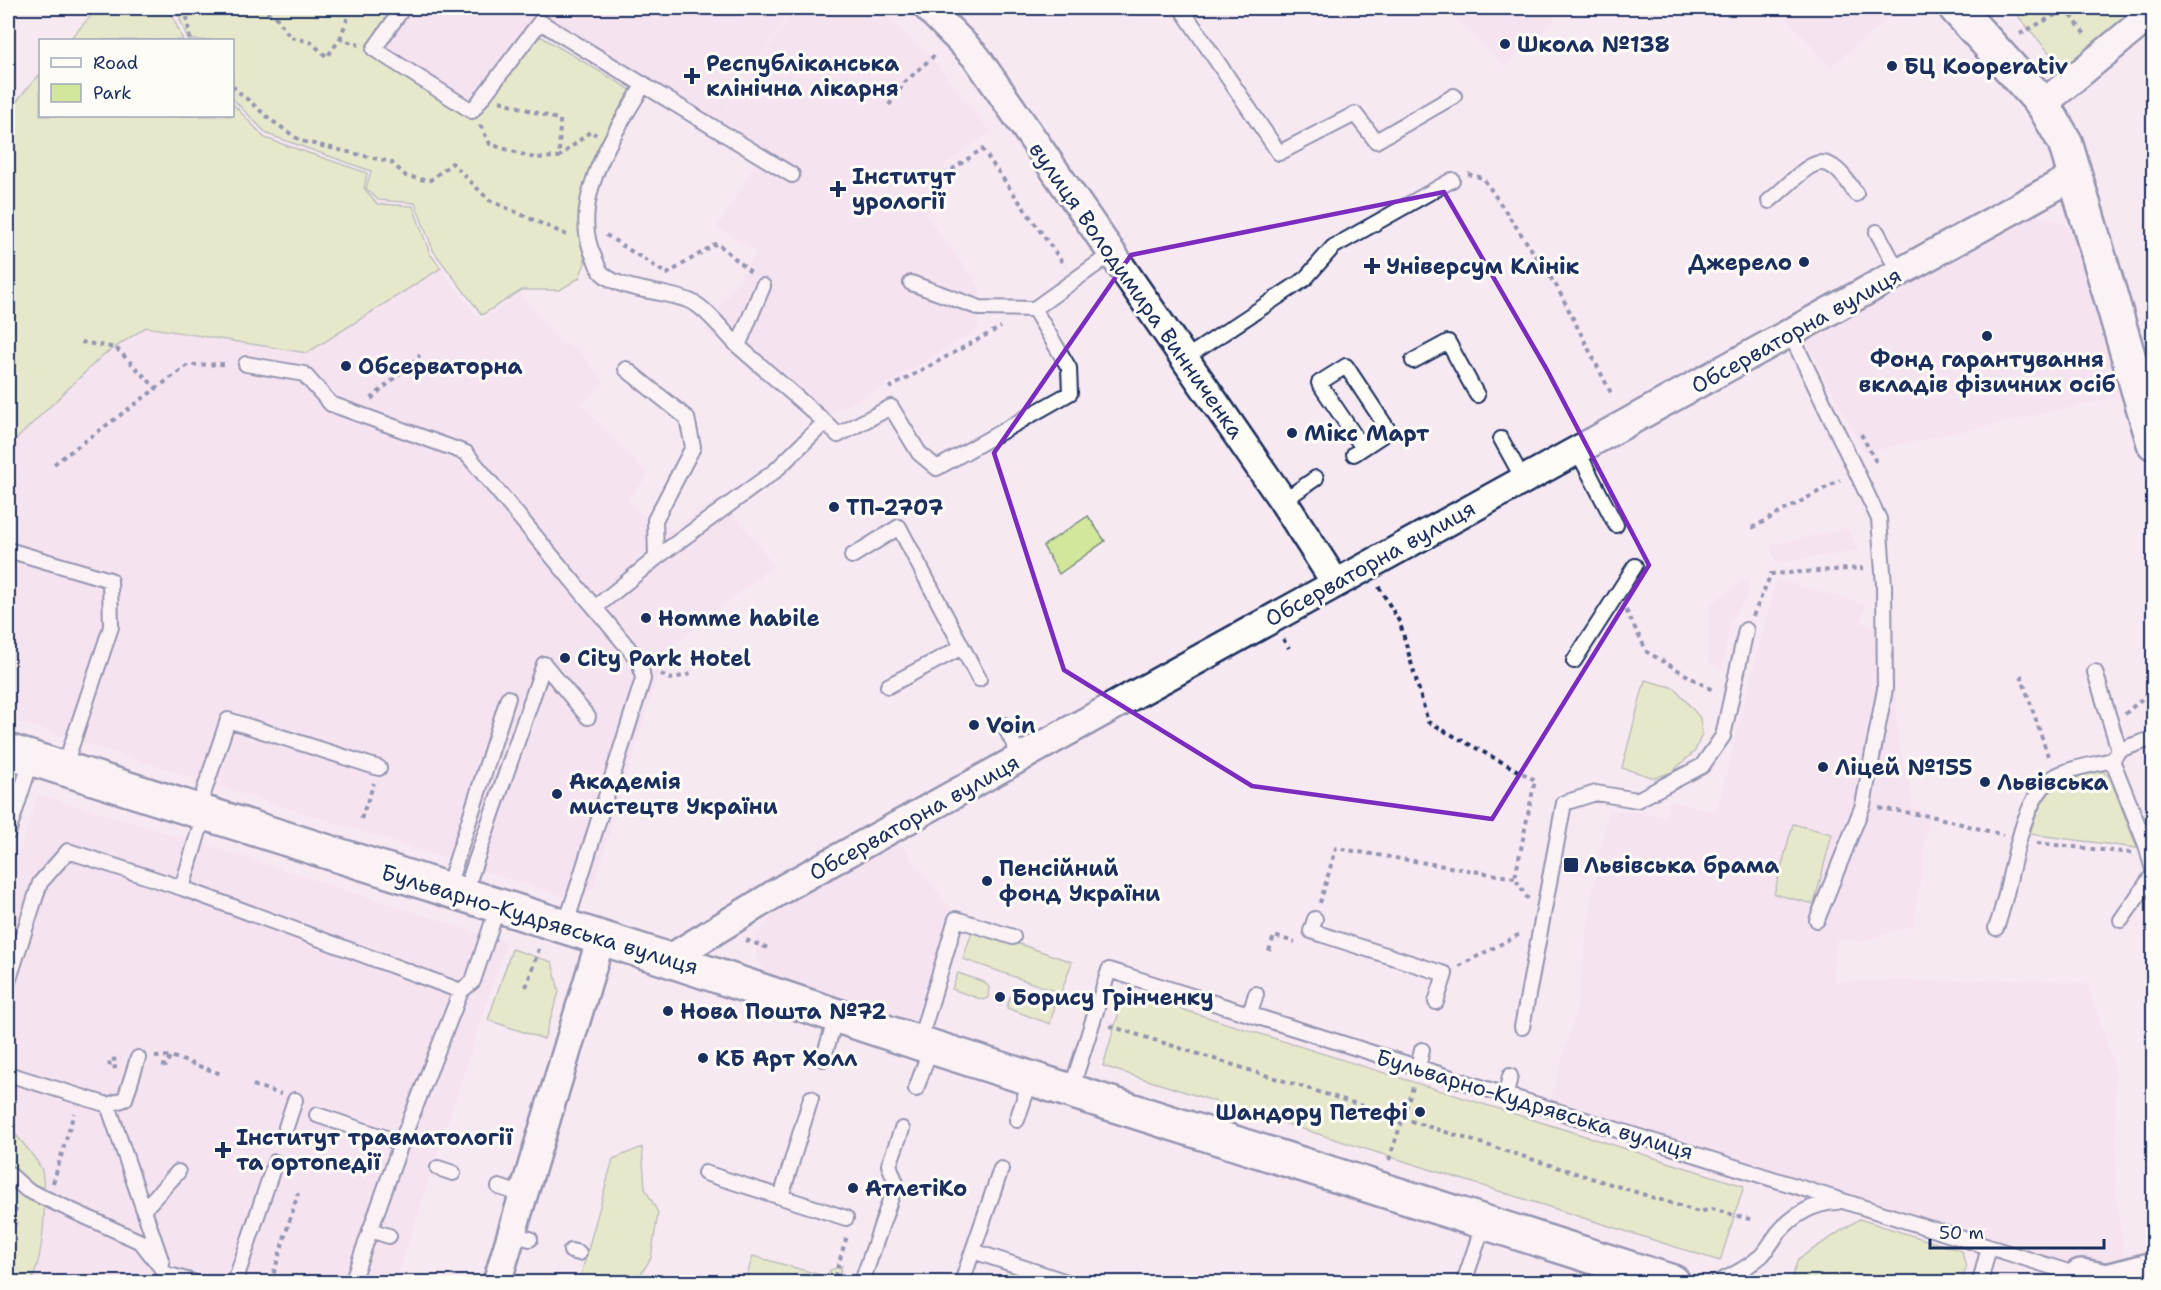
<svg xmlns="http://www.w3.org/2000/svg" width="2161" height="1290" font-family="'Shantell Sans',sans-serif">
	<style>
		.built { fill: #f3dcee }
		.green { fill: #d2e79c; stroke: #768b7d; stroke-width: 1.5 }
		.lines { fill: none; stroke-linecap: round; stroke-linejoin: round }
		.service-casing { stroke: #1b2f5e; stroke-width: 18 }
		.minor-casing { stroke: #1b2f5e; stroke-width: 32 }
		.secondary-casing { stroke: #1b2f5e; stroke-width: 38 }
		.path { stroke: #1b2f5e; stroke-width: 4; stroke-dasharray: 4.5 4.5; stroke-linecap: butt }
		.service { stroke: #fdfcf7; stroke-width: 14 }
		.minor { stroke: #fdfcf7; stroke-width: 27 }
		.secondary { stroke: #fdfcf7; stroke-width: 33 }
		.marked { fill: none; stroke: #7b2cbf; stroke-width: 4.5; stroke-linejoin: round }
		.poi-dot { fill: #1b2f5e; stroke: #fdfcf7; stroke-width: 2 }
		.labels { text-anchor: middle; stroke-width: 6; stroke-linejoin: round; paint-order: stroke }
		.poi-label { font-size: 22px; font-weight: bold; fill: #1b2f5e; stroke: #fdfcf7; text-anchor: start }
		.street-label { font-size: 22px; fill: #1b2f5e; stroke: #fdfcf7 }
	</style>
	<rect width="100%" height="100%" fill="#f7e9f2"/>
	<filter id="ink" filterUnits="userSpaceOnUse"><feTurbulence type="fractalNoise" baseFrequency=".0167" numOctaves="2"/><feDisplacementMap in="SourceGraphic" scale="12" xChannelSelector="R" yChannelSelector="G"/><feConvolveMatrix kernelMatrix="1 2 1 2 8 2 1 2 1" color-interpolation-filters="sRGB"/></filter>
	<g filter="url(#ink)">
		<path class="built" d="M407,8H793L716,124L539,17L471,105L379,47Z
			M795,8H879L930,56L991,132L947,163L926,215L980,287L979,328L882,388L818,420L705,331L756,252L717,227L762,152L717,124Z
			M1445,8H1559L1553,22L1505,67Z
			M1778,8H1903L1830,67Z
			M40,74V116H232L233,104L265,138L367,173L364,188L377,204L413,206L430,254L481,320L521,293L561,343L578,349L605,383L582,405L649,475L628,500L641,513L673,530L717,498L733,513L774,565L677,643L658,675L594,887L581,902L8,719V120L19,98Z
			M2034,215L2052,218L2064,224L2074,238L2119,397L1864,453L1803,336L2015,219Z
			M1847,528L1860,551L1776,563L1769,545Z
			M1748,577L1749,595L1730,621L1723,670L1708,662L1710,604Z
			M1776,579L1866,604L1861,622L1893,631L1898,739L1912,794V807L1930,812L1914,925L1862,942L1837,940L1834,981L2034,979L2088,984L2116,1071V1191L2126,1270L2073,1269L1838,1191L1646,1133L1550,1100L1578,1003L1590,906L1608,809L1666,816L1670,800L1716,812Z
			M38,794L185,838L188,844L200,848L205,844L507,942L396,1282H8V884Z
			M898,840L952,911L915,1022L768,974L756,960V938L772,915L799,896Z"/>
		<path class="green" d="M98,8H169L183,40H69Z
			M176,8H398L367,52L469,115L478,113L540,36L633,91L588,179L580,219L585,263L579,278L560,290H522L482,315L434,252L415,203L378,200L366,188L371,171L267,134L233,99L232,40H188Z
			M2011,8H2141L2065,71Z
			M40,74V116H232L233,104L265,138L367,173L364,188L377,204L413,206L430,254L441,268L307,353L146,327L103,355L8,447V120L19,98Z
			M1088,516L1105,541L1059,574L1043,546Z
			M1645,680L1675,688L1700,718L1702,734L1695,751L1672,772L1655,778L1622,768Z
			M2101,770L2110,777L2137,848L2030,834C2043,787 2056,782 2101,770Z
			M1793,824L1832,834L1814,904L1774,894Z
			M973,928L1072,962L1061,993L963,959Z
			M512,949L552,962L559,992L544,1039L488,1020Z
			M958,973L984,982L989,987L988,998L983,1000L952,989Z
			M1130,993L1744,1186L1720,1261L1103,1066L1123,998Z
			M1015,994L1055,1006L1050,1024L1007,1008L1010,997Z
			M8,1128C15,1132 40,1163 42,1171C47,1202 44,1255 31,1282H8V1235L17,1224L8,1210Z
			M642,1147L645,1188L658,1213L651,1258L641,1274L621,1276L619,1282H579L613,1159Z
			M1859,1219L1962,1251L1966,1268L1962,1282H1807L1792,1277L1798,1259Z
			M753,1256L828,1277L830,1270L842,1266L837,1282H745Z"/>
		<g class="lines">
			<g class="service-casing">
				<path id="service" d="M403,8L374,49L472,111L540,22L792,175
					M1181,8L1279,153L1355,114L1376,141L1454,96
					M644,84C616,131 567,201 594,257C596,261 598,269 602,273C622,292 666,290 692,302C706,308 726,334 738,346
					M1769,201C1809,169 1821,138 1856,194
					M1877,232L1899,273
					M911,283L980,308L1034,309L1111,254
					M763,286L738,346L825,422
					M1790,333L1879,519L1884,585L1885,689L1863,805L1817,920
					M1184,359L1305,279L1333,247L1452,180
					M1413,361L1448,342L1477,395
					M246,364L304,374L331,404L466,453L640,662L643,679L565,927
					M626,369L687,418L693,447L655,520L656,558
					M1501,439L1523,479
					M1577,450L1616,525
					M1354,454L1389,431L1346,366L1319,383L1363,448
					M1283,501L1316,478
					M8,550L110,580L111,627L64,768
					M852,556L899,527L979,679
					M596,607L656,558L775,471L825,422L838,435L891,407L919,453L937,468L1070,393L1069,368L1034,309
					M1574,661L1635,566
					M2095,672L2119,750
					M888,686L962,647
					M1004,725L1021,758
					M2115,756L2119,750L2154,738
					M197,812L228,720L379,768
					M8,833L32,758
					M182,888L204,814
					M447,890L508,698
					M464,895L544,664L588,717
					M1315,919L1311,931L1445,974L1436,1002
					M2121,920L2154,873
					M1996,928C2013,886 2016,802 2054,777C2069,768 2094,765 2112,760L2146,845L2154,873
					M8,982L40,883L68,851L182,888L461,991
					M1250,1014L1256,994
					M1522,1027L1564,803L1596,793L1637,800L1702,766L1723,736L1746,630
					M919,1043L956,919L1013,937
					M823,1059L837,1015
					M1418,1067L1422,1050
					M8,1074L108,1105L125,1099L138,1058
					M916,1089L931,1047
					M1071,1090L1109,970L2081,1276
					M1506,1095L1510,1076
					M811,1098L781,1197L846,1218
					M108,1105L162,1263
					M317,1115L401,1143
					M1017,1120L1031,1078
					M286,1127L295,1100
					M438,1168L453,1173
					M8,1173L27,1190L141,1242L166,1274L193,1282
					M705,1173L781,1197
					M499,1187L523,1195
					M144,1209L178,1172
					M370,1230L389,1236
					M512,1234L530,1239
					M571,1251L579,1253
					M973,1251L1067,1282
					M235,1282L275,1162
					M352,1282L403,1138L461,991L473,981L498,906
					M862,1282L896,1183L889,1165L902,1129
					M962,1282L1001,1169
					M1464,1282L1484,1223
					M1718,1282C1734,1275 1748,1267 1761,1256C1768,1249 1772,1241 1778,1233C1793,1215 1814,1203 1837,1202
					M1980,1282L1989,1247"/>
			</g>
			<g class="minor-casing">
				<path id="minor" d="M928,8L977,58L1283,501L1335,582
					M2043,104L2154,12
					M669,959L786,887L2076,175
					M497,1282L601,938"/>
			</g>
			<g class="secondary-casing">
				<path id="secondary" d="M1956,8L2043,104L2065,142L2154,443
					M8,751L642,951L919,1043L1673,1282
					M2079,1282L2081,1276L2107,1281L2154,1269"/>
			</g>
			<path class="path" d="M186,8L190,40
				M259,8L277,18L290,37L311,42L327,57L340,39L359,45
				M2066,8L2086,36
				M2020,34L2068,8
				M340,39L351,8
				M232,86L271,120L301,141L391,162L406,176L429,181L452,163L489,200L569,236
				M500,101L560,120L559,157L591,131L596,135
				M889,105L905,82L937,53
				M480,125L490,144L534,158L559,157
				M1468,174L1483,178L1557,287L1611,393
				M937,180L982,149L1065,266
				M606,235L667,274L717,243L753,274
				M81,342L116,348L157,389
				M889,388L1001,327
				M371,399L420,355
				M1861,434L1875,460L1870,463
				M54,464L188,365L228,364
				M1752,528L1840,480
				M1379,587L1400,623L1428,722L1535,780L1515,878L1528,899
				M1626,610L1647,652L1714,691
				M1753,616L1771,574L1864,568
				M1283,639L1289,648
				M661,674L670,679L695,673
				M2021,675L2049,759
				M2125,714L2154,688
				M1879,808L1935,817L2003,835
				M361,819L374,783
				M2037,843L2131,853
				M1320,903L1336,848L1515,878
				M746,940L771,949
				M1269,951L1274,936L1295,942
				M1459,966L1522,933
				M526,987L539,949
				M1110,1026L1699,1212L1712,1209L1753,1220
				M155,1057L170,1056L221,1074
				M162,1065L166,1066L170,1056
				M117,1067L110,1068L109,1060L121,1059
				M253,1085L281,1094
				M1389,1160L1414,1084
				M53,1183L74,1113
				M8,1219L19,1206
				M271,1282L298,1193
				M784,1282C806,1268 815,1285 834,1279L847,1236"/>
			<use href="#service" class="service"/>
			<use href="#minor" class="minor"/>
			<use href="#secondary" class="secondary"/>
		</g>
	</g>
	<path d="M0 0H2161V1290H0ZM1444,192L1547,370L1649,565L1492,819L1252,786L1064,670L994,453L1131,255Z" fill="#f7e9f2" fill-opacity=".55" fill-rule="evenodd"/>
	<path class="marked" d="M1444,192L1547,370L1649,565L1492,819L1252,786L1064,670L994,453L1131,255Z"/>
	<g class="poi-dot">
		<circle cx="1505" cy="44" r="6"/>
		<circle cx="1892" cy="66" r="6"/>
		<path d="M689 67h6v6h6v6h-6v6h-6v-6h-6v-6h6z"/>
		<path d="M835 180h6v6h6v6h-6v6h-6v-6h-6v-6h6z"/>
		<circle cx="1804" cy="262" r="6"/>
		<path d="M1369 257h6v6h6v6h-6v6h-6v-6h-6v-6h6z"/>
		<circle cx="1987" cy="336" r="6"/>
		<circle cx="346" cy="366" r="6"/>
		<circle cx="1292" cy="433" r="6"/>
		<circle cx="834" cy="507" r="6"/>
		<circle cx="646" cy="618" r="6"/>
		<circle cx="565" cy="658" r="6"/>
		<circle cx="974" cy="725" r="6"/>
		<circle cx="1823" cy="767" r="6"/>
		<circle cx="1985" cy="782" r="6"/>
		<circle cx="557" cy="794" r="6"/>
		<rect x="1563" y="857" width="16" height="16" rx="3"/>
		<circle cx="987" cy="881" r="6"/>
		<circle cx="1000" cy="997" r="6"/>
		<circle cx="668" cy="1011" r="6"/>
		<circle cx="703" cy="1058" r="6"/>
		<circle cx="1420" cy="1112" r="6"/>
		<path d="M220 1141h6v6h6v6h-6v6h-6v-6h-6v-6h6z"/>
		<circle cx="853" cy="1188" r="6"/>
	</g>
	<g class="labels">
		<g class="poi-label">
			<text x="1517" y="52">Школа №138</text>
			<text x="706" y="71">Республіканська<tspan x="706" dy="25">клінічна лікарня</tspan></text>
			<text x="1904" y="74">БЦ Kooperativ</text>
			<text x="852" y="184">Інститут<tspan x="852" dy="25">урології</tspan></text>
			<text x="1792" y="270" text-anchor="end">Джерело</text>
			<text x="1386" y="274">Універсум Клінік</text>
			<text x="1987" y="367" text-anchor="middle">Фонд гарантування<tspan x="1987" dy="25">вкладів фізичних осіб</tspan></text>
			<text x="358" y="374">Обсерваторна</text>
			<text x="1304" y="441">Мікс Март</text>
			<text x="846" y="515">ТП-2707</text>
			<text x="658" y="626">Homme habile</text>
			<text x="577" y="666">City Park Hotel</text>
			<text x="986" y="733">Voin</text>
			<text x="1835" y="775">Ліцей №155</text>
			<text x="569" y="789">Академія<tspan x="569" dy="25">мистецтв України</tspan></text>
			<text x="1997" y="790">Львівська</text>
			<text x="1584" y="873">Львівська брама</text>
			<text x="999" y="876">Пенсійний<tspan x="999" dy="25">фонд України</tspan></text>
			<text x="1012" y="1005">Борису Грінченку</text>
			<text x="680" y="1019">Нова Пошта №72</text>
			<text x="715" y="1066">КБ Арт Холл</text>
			<text x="1408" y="1120" text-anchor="end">Шандору Петефі</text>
			<text x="236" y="1145">Інститут травматології<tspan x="236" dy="25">та ортопедії</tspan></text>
			<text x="865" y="1196">АтлетіКо</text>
		</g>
		<g class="street-label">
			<text transform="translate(1137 290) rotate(55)" y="8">вулиця Володимира Винниченка</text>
			<text transform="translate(1796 330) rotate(-29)" y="8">Обсерваторна вулиця</text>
			<text transform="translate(1370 563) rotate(-29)" y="8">Обсерваторна вулиця</text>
			<text transform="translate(914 817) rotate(-29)" y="8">Обсерваторна вулиця</text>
			<text transform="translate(540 919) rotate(17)" y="8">Бульварно-Кудрявська вулиця</text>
			<text transform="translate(1535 1104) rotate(17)" y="8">Бульварно-Кудрявська вулиця</text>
		</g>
	</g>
	<rect width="2161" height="1290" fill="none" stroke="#fdfcf7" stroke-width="30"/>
	<rect x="15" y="15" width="2131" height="1260" fill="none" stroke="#1b2f5e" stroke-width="2" filter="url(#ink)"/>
	<rect x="39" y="39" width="195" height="78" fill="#fdfcf7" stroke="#a3aaba" stroke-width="1.5"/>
	<rect x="51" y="58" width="30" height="9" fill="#fdfcf7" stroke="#a3aaba" stroke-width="1.5"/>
	<text x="93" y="69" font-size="18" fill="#1b2f5e">Road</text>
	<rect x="51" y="84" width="30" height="18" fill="#d2e79c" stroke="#a3aaba" stroke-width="1.5"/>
	<text x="93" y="99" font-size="18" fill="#1b2f5e">Park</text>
	<path d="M1930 1239v9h174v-9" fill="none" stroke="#1b2f5e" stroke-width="3"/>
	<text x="1939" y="1239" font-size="18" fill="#1b2f5e" stroke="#fdfcf7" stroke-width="4.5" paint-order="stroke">50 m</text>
</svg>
